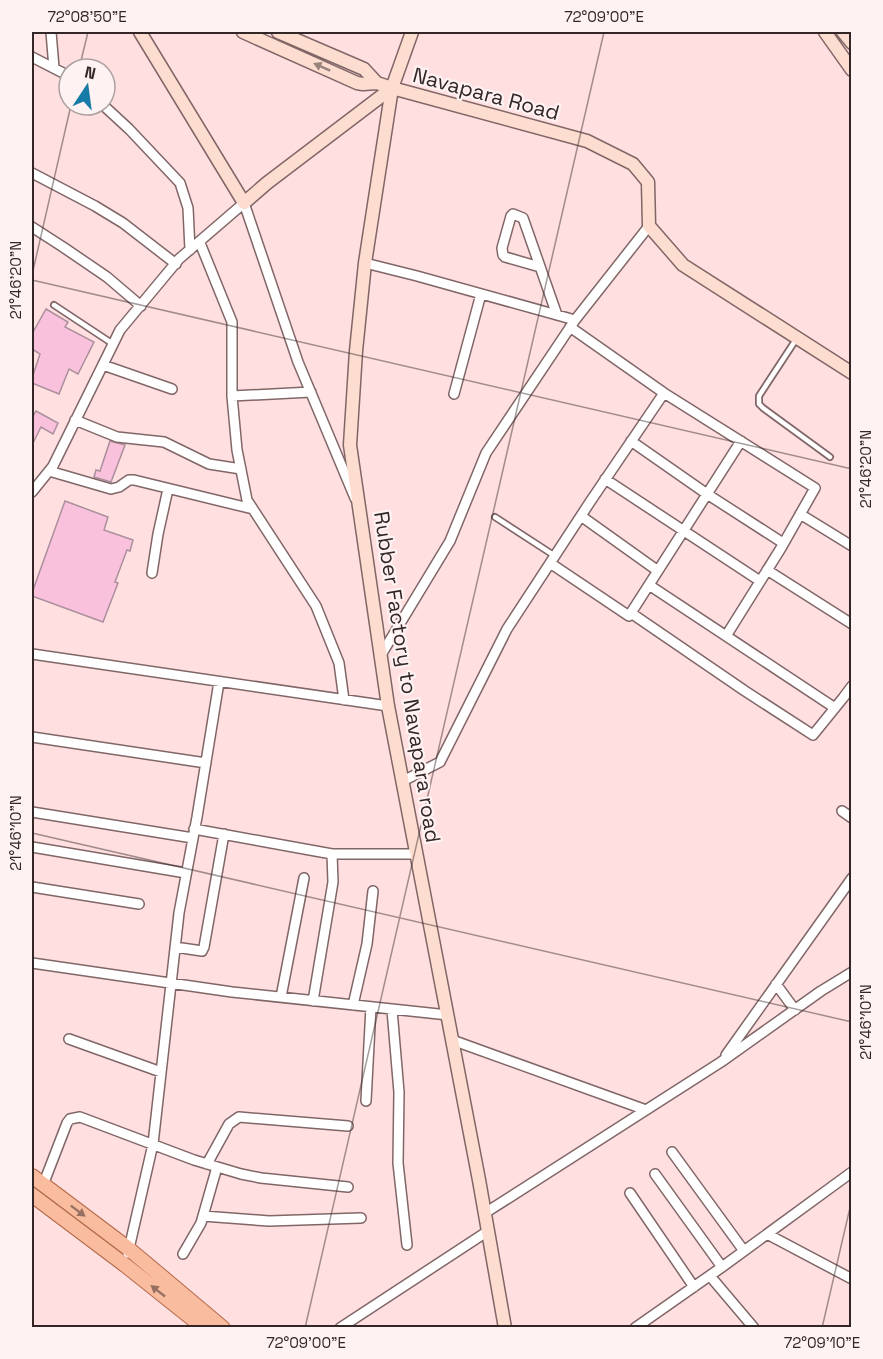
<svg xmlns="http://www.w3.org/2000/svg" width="883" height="1359" font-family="'Space Grotesk',sans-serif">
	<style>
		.building { fill: #fac1dd; stroke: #aa909c; stroke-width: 1.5 }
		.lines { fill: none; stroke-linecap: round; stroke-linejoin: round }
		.lane-casing { stroke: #816667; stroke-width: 8 }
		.street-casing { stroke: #816667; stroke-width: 12 }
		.secondary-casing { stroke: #816667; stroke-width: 15 }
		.primary-casing { stroke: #b26a4a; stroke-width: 16 }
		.lane { stroke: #fff; stroke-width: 4.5 }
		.street { stroke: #fff; stroke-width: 9 }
		.secondary { stroke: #fdddcf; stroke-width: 12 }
		.primary { stroke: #fabc9e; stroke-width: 14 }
		.oneway { fill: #98827a }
		.oneway2 { fill: #967162 }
		.ticks { fill: none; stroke: #322626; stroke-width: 1.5; stroke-opacity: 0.45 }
		.labels { text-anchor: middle; stroke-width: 4.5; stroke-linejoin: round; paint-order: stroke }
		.street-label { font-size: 21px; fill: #322626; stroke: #fff2f2 }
		.neatline { fill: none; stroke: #322626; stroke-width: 2 }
		.ticks-label { font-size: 15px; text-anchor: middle; fill: #322626 }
	</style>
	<rect width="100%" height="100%" fill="#ffdfe0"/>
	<path class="building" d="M46,309L68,322L65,327L94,342L78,374L69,369L59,394L32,383V378L40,354L32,349V334Z
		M36,411L58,423L53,434L41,427L32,445V418Z
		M110,441L125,445L111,482L94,477L96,470L100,471Z
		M65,501L108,517L104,530L133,540L130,551L127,550L115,582L118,583L103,622L32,596V593Z"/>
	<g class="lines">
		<g class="lane-casing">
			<path id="lane" d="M54,305L113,344
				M797,338L759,396V404L763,408L830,457
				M495,517L555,556"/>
		</g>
		<g class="street-casing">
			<path id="street" d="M51,32L54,68
				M32,57L69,76
				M103,105L129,129L180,183L188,208L190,250
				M32,173L95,206L123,223L176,264
				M32,227L63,247L107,277L141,306
				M200,243L232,322V396L237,450L247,500L316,606L339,663L344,700
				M365,263L417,276L575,320L649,226
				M540,267L505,257L503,255L502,248L511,216L513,214L523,218L557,315
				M570,327L664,393L815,488L781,548L726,636
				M103,365L172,389
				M454,394L481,294
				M232,396L311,392
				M75,420L117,437L164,442L209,464L241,469
				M631,441L707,494L783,543
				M49,471L111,489L119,487L129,480H134L253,509
				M605,479L760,581
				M32,492L53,466L120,330L179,259L244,203L298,362L355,498
				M800,514L852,546
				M581,516L658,571
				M550,563L629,616L741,441
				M767,570L852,624
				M152,573L158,534L168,489
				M649,585L835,708
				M631,613L745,691L813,735L843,698L852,686
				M32,654L388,706
				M381,655L450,541L486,453L575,320
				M32,737L206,763
				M403,781L440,762L507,629L590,502L664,393
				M842,811L852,818
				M32,812L193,838
				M194,829L332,854L333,882L313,1001
				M32,847L186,873
				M332,854H417
				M32,887L139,904
				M175,947L202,951L204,947L224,834
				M32,963L232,992L448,1015
				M776,984L795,1010
				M281,997L304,878
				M353,1005L367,944L373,891
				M392,1010L399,1092L398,1163L407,1245
				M69,1039L161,1072
				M452,1040L646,1110
				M726,1055L852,878
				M366,1101L371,1007
				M672,1152L744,1251
				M207,1164L229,1124L239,1117L348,1126
				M655,1174L722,1267
				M43,1185L67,1123L70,1119L80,1117L194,1160L241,1174L261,1178L348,1187
				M630,1193L694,1287
				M485,1213L721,1062L821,991L852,972
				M203,1216L269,1221L361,1218
				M767,1234L852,1279
				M128,1253L153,1144L179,913L197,817L219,682
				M183,1254L201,1223L217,1167
				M710,1276L754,1328
				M340,1328L488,1231
				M635,1328L722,1267L852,1172"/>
		</g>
		<g class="secondary-casing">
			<path id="secondary" d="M140,32L244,203L267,183L392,88L587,141L633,164L648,182L649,226L683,265L852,373
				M243,32L357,83L363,84L377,83L392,88
				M278,32L364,69L377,83
				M412,32L392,88L365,263L356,351L350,445L388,706L479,1180L505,1328
				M825,32L852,70
				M843,32L852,43"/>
		</g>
		<g class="primary-casing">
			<path id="primary" d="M32,1176L129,1249L223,1328
				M32,1195L125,1265L204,1328"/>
		</g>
		<use href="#lane" class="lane"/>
		<use href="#street" class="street"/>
		<use href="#secondary" class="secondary"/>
		<use href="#primary" class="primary"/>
	</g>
	<defs><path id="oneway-solid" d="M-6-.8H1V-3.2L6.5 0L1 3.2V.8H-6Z" transform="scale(1.5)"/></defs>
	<use class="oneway" href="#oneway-solid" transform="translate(322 67) rotate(-156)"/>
	<g class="oneway2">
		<use href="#oneway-solid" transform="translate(78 1211) rotate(37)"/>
		<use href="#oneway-solid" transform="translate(158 1291) rotate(-142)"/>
	</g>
	<path class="ticks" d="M79,69L88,32M32,275L71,105M32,280L852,469M32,833L852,1022M305,1328L604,32M822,1328L852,1199"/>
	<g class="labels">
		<g class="street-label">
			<text transform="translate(486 94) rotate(15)" y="7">Navapara Road</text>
			<text transform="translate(407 677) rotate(81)" y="7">Rubber Factory to Navapara road</text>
		</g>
	</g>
	<rect width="883" height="1359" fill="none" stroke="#fff2f2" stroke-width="66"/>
	<g transform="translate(87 87) rotate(13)"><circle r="28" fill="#fff2f2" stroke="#ada0a0" stroke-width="1.5"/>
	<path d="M0-4.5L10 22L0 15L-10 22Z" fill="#177ba7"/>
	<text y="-9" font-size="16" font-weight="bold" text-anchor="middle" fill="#322626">N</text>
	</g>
	<rect x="33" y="33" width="817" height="1293" class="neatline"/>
	<g class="ticks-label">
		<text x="87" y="22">72°08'50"E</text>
		<text x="604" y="22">72°09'00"E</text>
		<text transform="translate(16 280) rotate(-90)" y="5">21°46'20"N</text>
		<text transform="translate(866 469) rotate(-90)" y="5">21°46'20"N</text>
		<text transform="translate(16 833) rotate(-90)" y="5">21°46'10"N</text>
		<text transform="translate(866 1022) rotate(-90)" y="5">21°46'10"N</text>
		<text x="306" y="1348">72°09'00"E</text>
		<text x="822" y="1348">72°09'10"E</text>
	</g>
</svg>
